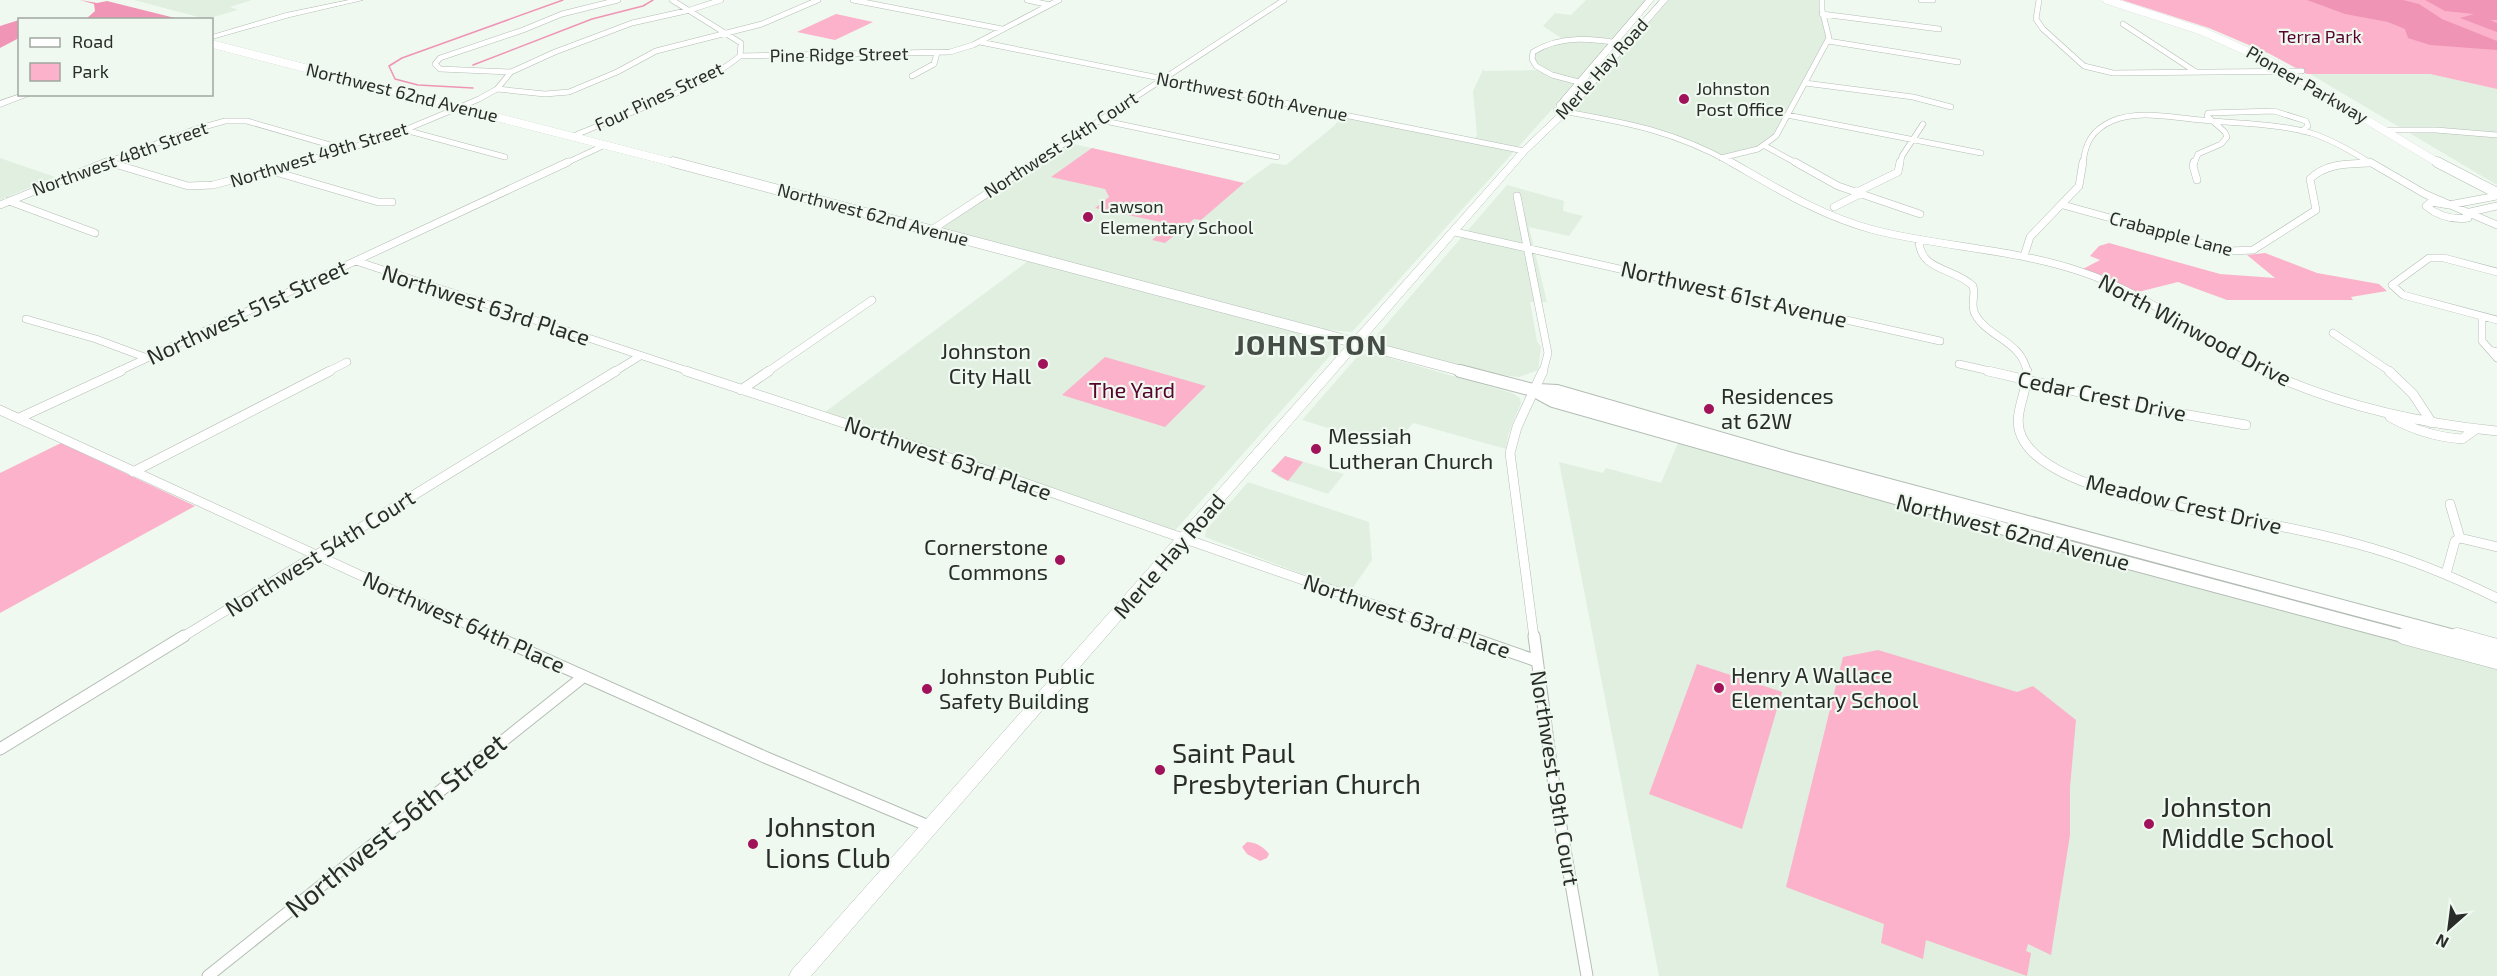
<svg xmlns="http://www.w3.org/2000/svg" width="2497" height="976" font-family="'Exo 2',sans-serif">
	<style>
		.built { fill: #e0efe0 }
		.green { fill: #fbb2ca }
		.forest { fill: #f195b6 }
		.water { fill: #f094b5 }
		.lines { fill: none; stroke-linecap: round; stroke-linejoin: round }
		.stream { stroke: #f094b5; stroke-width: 1.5 }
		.minor-far3-casing { stroke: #b4bdb5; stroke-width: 6 }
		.minor-far2-casing { stroke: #b4bdb5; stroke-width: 8 }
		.minor-far1-casing { stroke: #b4bdb5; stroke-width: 10 }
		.minor-casing { stroke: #b4bdb5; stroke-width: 13 }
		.tertiary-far3-casing { stroke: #b4bdb5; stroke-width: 8 }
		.tertiary-far2-casing { stroke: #b4bdb5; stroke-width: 11 }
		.tertiary-far1-casing { stroke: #b4bdb5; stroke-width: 14 }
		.tertiary-casing { stroke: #b4bdb5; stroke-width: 17 }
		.secondary-casing { stroke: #b4bdb5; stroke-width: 1 }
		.minor-far3 { stroke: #fff; stroke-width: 5 }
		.minor-far2 { stroke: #fff; stroke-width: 7 }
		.minor-far1 { stroke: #fff; stroke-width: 9 }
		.minor { stroke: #fff; stroke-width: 11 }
		.tertiary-far3 { stroke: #fff; stroke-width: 8 }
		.tertiary-far2 { stroke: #fff; stroke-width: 10 }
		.tertiary-far1 { stroke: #fff; stroke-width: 12 }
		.tertiary { stroke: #fff; stroke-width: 16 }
		.secondary { fill: #fff; fill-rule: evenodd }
		.poi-dot { fill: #a0125a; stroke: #eff9f0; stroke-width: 2 }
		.labels { text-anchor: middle; stroke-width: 4.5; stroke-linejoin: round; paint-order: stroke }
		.far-park-label { font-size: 18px; fill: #57042e; stroke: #eff9f0 }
		.far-street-label { font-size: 18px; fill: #292c29; stroke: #eff9f0 }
		.far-poi-label { font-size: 18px; fill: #292c29; stroke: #eff9f0; text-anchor: start }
		.street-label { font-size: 22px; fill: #292c29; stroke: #eff9f0 }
		.poi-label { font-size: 22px; fill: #292c29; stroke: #eff9f0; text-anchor: start }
		.park-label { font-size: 22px; fill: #57042e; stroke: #eff9f0 }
		.near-poi-label { font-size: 27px; fill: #292c29; stroke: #eff9f0; text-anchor: start }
		.near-street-label { font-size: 27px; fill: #292c29; stroke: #eff9f0 }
		.district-label { font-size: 28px; font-weight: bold; letter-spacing: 1.5px; fill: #454d46; stroke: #eff9f0 }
	</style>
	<rect width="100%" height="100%" fill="#eff9f0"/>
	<path class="built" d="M134,0H252L230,7L238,10L206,19Z
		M1586,0H1650L1352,332L1328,330L1147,283L930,231L1065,142L1244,183L1272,163L1286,165L1334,126L1343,115L1472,141L1477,136L1473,91L1484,68V71L1541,70L1537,67L1533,52L1564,40L1543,26L1555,13L1571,15Z
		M1664,0H1822L1830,32L1776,136L1765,146L1721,158L1689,141L1566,111Z
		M2310,74H2430L2497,89V185Z
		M0,158L55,177L0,200Z
		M1507,185L1564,201L1563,211L1583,216L1569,236L1529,227L1547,302H1530L1537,341L1541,347L1538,370L1519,377L1500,375L1384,346L1377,342V335Z
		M1028,261L1334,342L1337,348L1171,535L821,415Z
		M1365,354L1383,356L1512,393L1520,398L1521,403L1508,435L1506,449L1413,423L1393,448L1302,420L1357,357Z
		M1678,443L2497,661V976H1659L1559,462L1603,473L1606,468L1661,483Z
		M1285,456L1344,474L1328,494L1280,478L1271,471Z
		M1248,482L1369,522L1372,560L1350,592L1205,537L1206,530Z"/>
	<path class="green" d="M2122,0H2497V89L2430,74H2307L2270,54L2209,28Z
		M836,14L873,22L835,40L797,32Z
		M1092,148L1244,183L1201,220L1194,219L1165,243L1152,240L1170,224L1095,208L1109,197L1105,189L1051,177Z
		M2109,243L2220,274L2275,278L2247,255L2265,253L2317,273L2379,284L2387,291L2351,297L2353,300H2227L2178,282L2138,292L2081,270L2100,260L2090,256L2099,246Z
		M1105,357L1206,386L1165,427L1062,395Z
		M61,443L195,506L0,613V473Z
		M1285,456L1303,462L1288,481L1271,471Z
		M1878,650L2017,692L2033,686L2076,720L2070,787V835L2051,955L2028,944L2026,951L2031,953L2027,976L1926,940L1923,959L1881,943L1884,924L1786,887L1843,657Z
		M1697,664L1782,692L1742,829L1649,794Z
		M1247,842C1256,842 1264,847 1269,854L1267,858L1260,861L1247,854L1242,847Z"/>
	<path class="forest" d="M80,0L97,3L107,1L179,19H86L95,11L94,4Z
		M2425,0H2497V20H2490L2497,23V32L2460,18L2474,14L2445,11Z
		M19,20V38L0,48V26Z"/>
	<path class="water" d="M2307,0H2403L2419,4L2442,19L2497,41V50L2430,45L2408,38L2405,29L2388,22L2345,14Z"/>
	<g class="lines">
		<path class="stream" d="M473,65L592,19L643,6L653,0
			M473,88L418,85L395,79L389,66L402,58L563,0"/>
		<g class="minor-far3-casing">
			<path id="minor-far3" d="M853,0L1002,29
				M1027,0L1050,5
				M1921,0H1933
				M2039,0L2036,19L2043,29L2084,66L2113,73L2302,71
				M1822,14L1939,29
				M2123,24L2196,72
				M1828,41L1958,62
				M980,42L1524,151
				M740,56L950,52L973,45L1059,0
				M511,72L440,69L435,64L440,58L523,30L562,14L618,0
				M912,76L934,64L937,53
				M1805,83L1913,97L1951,107
				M1590,85L1552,75L1536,66L1532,59L1533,52C1562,34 1594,39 1626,44
				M497,89L545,94L569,92L617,72L656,51L762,24L818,0
				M1556,110C1623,122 1673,130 1733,164
				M1787,115L1981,153
				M1100,120L1277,157
				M405,130L505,157
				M2385,130H2436L2497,135
				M573,136C623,115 700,89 740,56L741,43L672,0
				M1765,146L1798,164
				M1721,158L1758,149L1776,136L1829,38L1822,10V0
				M107,162L114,164
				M102,164L193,130L225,121H247L344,149
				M294,164L388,137L479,99L497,89L511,72L555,52L632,23L690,10L721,0
				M564,164L605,145
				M1033,164L1284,0
				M1900,164L1902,156L1923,124
				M2083,164C2085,143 2092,130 2112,121C2139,109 2173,118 2202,120C2239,124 2275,123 2311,133C2333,140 2353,152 2372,164
				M2194,164L2198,154L2221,144L2227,137L2225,132L2207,116L2208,113L2274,111L2306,121L2308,126L2302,131
				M2347,164L2370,163"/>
		</g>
		<g class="minor-far2-casing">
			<path id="minor-far2" d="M108,162L188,186L213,185L300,162
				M1731,162C1778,189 1821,216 1874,230C1942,247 2013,249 2079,271C2148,293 2203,341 2267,372
				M1795,162L1838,186L1920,214
				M2194,162L2193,166L2197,180
				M2370,162L2425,194L2497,225
				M272,171L378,202H392
				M1855,193L1898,172L1900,162
				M1517,196L1548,353L1543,372
				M2497,196L2449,205L2431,202L2426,206C2438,216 2452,220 2468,218L2466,213L2497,206
				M9,201L95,233
				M0,205L106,162
				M2063,205L2230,251L2253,250L2316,210L2310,179C2326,163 2348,164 2370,163
				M1834,207L1860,194
				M930,231L1035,162
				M1455,232L1940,341
				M1919,239C1919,272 1954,267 1973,286C1976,295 1970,305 1975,314C1988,338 2022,341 2027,372
				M2024,256L2030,237L2079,186L2083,162
				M356,261L691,372
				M2497,272L2444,258H2429L2392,285L2403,295L2497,320
				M2482,317V341L2490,350
				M26,319L96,339L147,358
				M2333,333L2391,372
				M2497,352L2490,350L2497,358
				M1959,364L1994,372
				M117,372L568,162
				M327,372L347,362
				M614,372L640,356
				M767,372L872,300"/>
		</g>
		<g class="minor-far1-casing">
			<path id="minor-far1" d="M686,371L1010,478L1470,638
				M1988,371L2148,408L2246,425
				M2027,371C2028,396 2009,417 2024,441C2054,491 2187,508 2242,519C2281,526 2319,534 2357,544C2406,557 2452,576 2497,598
				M2264,371C2338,405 2416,423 2497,431
				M2389,371L2413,394L2432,423
				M741,390L769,371
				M0,410L497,638
				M2390,417C2413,430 2436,437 2462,439L2476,429
				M19,418L121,371
				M133,472L330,371
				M2460,538L2497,547
				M2446,574L2455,541L2460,538L2450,504
				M181,638L616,371
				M1534,638L1510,453L1517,427L1543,371"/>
		</g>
		<g class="minor-casing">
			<path id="minor" d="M494,636L767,758L931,827
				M1465,636L1537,661
				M1534,636L1554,786L1587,976
				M0,749L184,636
				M208,976L583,677"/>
		</g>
		<g class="tertiary-far3-casing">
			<path id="tertiary-far3" d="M2107,0L2202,31L2271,62L2440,164
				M212,44L679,164"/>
		</g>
		<g class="tertiary-far2-casing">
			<path id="tertiary-far2" d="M673,162L1466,372
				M2437,162L2497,193"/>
		</g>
		<g class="tertiary-far1-casing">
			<path id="tertiary-far1" d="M1460,371L1533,390L1553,401L2065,546L2410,638
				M1537,390L1557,391L1792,459L2462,638"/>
		</g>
		<g class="tertiary-casing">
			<path id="tertiary" d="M2404,636L2497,661
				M2457,636L2497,647"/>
		</g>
		<g class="secondary-casing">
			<path id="secondary" d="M349,0H363L290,17L212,39V35L286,13Z
				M1646,0H1654L1563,108H1557V104Z
				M1660,0H1668L1573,109L1527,153L811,976H789L792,970L1521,149L1567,105Z
				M20,94H34L0,107V101Z"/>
		</g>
		<use href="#minor-far3" class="minor-far3"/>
		<use href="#minor-far2" class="minor-far2"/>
		<use href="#minor-far1" class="minor-far1"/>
		<use href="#minor" class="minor"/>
		<use href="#tertiary-far3" class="tertiary-far3"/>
		<use href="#tertiary-far2" class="tertiary-far2"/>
		<use href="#tertiary-far1" class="tertiary-far1"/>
		<use href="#tertiary" class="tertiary"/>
		<use href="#secondary" class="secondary"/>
	</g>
	<g class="poi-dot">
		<circle cx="1684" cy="99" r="6"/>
		<circle cx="1088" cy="217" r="6"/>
		<circle cx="1043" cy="364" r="6"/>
		<circle cx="1709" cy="409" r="6"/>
		<circle cx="1316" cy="449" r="6"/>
		<circle cx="1060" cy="560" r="6"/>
		<circle cx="1719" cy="688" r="6"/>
		<circle cx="927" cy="689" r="6"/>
		<circle cx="1160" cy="770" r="6"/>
		<circle cx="2149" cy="824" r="6"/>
		<circle cx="753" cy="844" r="6"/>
	</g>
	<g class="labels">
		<g class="far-park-label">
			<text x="2320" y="43">Terra Park</text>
		</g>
		<g class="far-street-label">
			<text transform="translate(839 55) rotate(-1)" y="6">Pine Ridge Street</text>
			<text transform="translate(1602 69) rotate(-48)" y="6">Merle Hay Road</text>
			<text transform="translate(2307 85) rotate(30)" y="6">Pioneer Parkway</text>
			<text transform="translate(402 93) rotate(14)" y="6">Northwest 62nd Avenue</text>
			<text transform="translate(659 97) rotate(-25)" y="6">Four Pines Street</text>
			<text transform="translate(1252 97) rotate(11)" y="6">Northwest 60th Avenue</text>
			<text transform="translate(1061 145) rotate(-33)" y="6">Northwest 54th Court</text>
			<text transform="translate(319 155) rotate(-17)" y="6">Northwest 49th Street</text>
			<text transform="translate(120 159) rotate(-20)" y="6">Northwest 48th Street</text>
			<text transform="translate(873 215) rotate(15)" y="6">Northwest 62nd Avenue</text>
			<text transform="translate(2171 234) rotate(15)" y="6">Crabapple Lane</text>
		</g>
		<g class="far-poi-label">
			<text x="1696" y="95">Johnston<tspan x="1696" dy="21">Post Office</tspan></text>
			<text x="1100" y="213">Lawson<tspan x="1100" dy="21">Elementary School</tspan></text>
		</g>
		<g class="street-label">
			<text transform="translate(1734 294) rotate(13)" y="8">Northwest 61st Avenue</text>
			<text transform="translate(486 305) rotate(18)" y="8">Northwest 63rd Place</text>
			<text transform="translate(247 312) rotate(-25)" y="8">Northwest 51st Street</text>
			<text transform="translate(2195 330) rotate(28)" y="8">North Winwood Drive</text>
			<text transform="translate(2102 396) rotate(12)" y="8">Cedar Crest Drive</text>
			<text transform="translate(948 458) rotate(19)" y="8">Northwest 63rd Place</text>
			<text transform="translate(2184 504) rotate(13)" y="8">Meadow Crest Drive</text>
			<text transform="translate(2013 532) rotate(15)" y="8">Northwest 62nd Avenue</text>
			<text transform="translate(320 553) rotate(-32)" y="8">Northwest 54th Court</text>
			<text transform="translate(1169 556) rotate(-49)" y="8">Merle Hay Road</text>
			<text transform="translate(1407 616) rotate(19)" y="8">Northwest 63rd Place</text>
			<text transform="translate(464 622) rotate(24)" y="8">Northwest 64th Place</text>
			<text transform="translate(1555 778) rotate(81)" y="8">Northwest 59th Court</text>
		</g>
		<g class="poi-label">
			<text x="1031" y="359" text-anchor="end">Johnston<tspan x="1031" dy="25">City Hall</tspan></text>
			<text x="1721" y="404">Residences<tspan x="1721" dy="25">at 62W</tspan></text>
			<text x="1328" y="444">Messiah<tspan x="1328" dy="25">Lutheran Church</tspan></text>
			<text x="1048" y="555" text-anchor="end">Cornerstone<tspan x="1048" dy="25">Commons</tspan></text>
			<text x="1731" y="683">Henry A Wallace<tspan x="1731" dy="25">Elementary School</tspan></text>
			<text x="939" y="684">Johnston Public<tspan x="939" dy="25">Safety Building</tspan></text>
		</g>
		<g class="park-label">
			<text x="1132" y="398">The Yard</text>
		</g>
		<g class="near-poi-label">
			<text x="1172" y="763">Saint Paul<tspan x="1172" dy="31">Presbyterian Church</tspan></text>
			<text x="2161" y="817">Johnston<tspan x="2161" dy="31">Middle School</tspan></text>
			<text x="765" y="837">Johnston<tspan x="765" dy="31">Lions Club</tspan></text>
		</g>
		<g class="near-street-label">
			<text transform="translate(396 826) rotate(-39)" y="9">Northwest 56th Street</text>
		</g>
		<g class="district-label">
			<text x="1311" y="355">JOHNSTON</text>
		</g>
	</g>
	<rect x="18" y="18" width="195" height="78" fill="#eff9f0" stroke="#a0a7a0" stroke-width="1.5"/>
	<rect x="30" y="38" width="30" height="9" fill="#ffffff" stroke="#a0a7a0" stroke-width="1.5"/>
	<text x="72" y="48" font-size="18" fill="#292c29">Road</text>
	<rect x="30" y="63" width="30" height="18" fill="#fbb2ca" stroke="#a0a7a0" stroke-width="1.5"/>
	<text x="72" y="78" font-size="18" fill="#292c29">Park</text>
	<g transform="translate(2449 928) rotate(208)" stroke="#eff9f0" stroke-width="4.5" paint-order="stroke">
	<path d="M0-4.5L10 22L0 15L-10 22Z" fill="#292c29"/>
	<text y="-9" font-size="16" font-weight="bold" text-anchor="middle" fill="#292c29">N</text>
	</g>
</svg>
